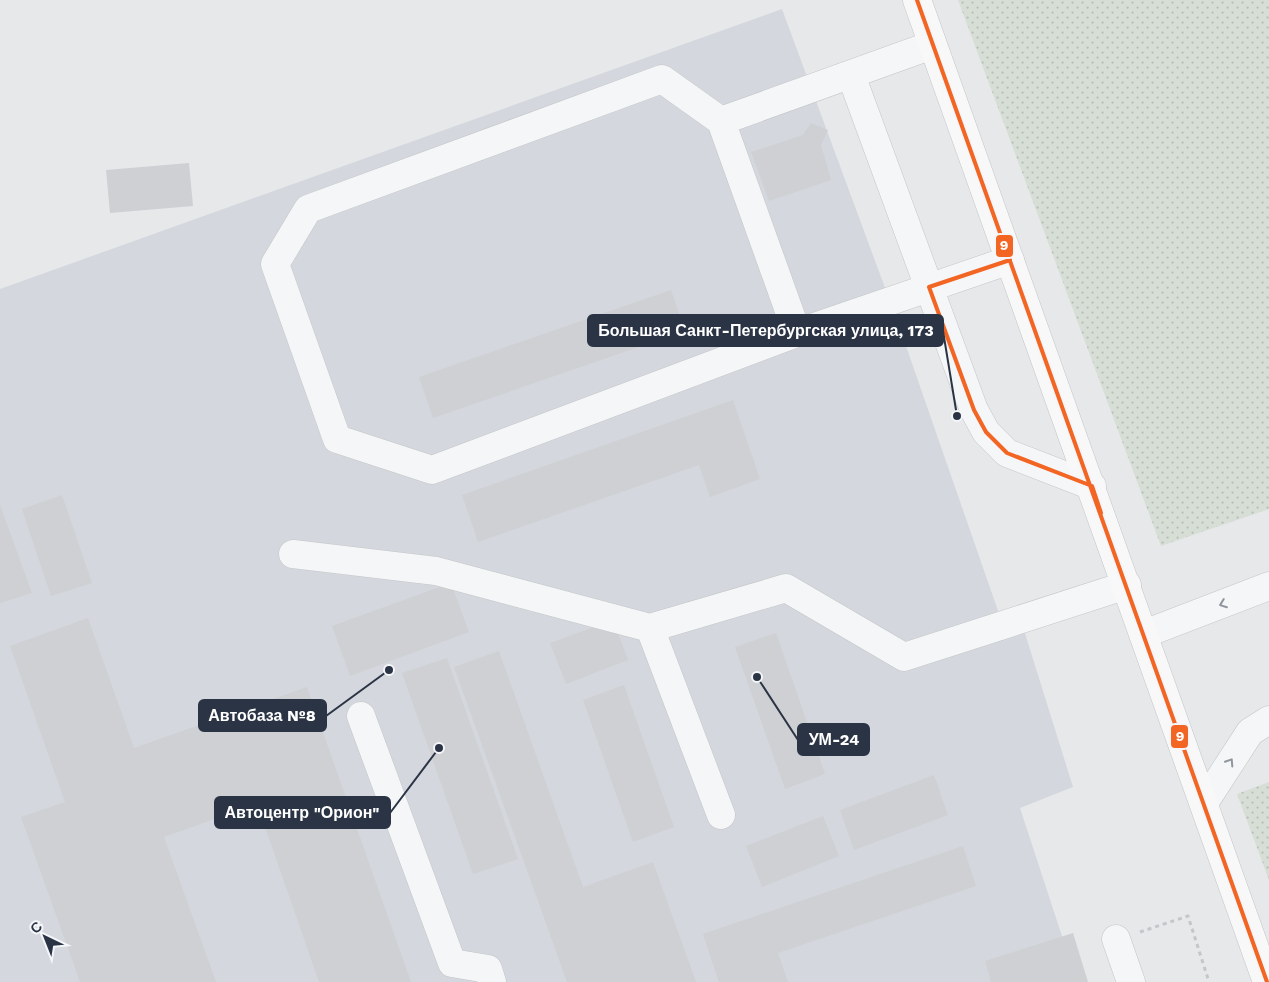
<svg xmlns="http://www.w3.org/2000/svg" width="1269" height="982" font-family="'Work Sans',sans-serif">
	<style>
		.built { fill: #d4d7dd }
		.grass { fill: url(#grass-dots) }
		.building { fill: #ced0d3 }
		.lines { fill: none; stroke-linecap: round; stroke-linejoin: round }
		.minor-casing { stroke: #c4c6c8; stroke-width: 29 }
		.major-casing { stroke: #c2c5c8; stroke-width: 29 }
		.path { stroke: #c5c6ca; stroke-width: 3; stroke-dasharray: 4 4; stroke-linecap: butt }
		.minor { stroke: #f5f6f7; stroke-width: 28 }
		.major { stroke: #f8f8f8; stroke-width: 28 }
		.bus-1-casing { stroke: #f4f6f9; stroke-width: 8 }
		.bus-1 { stroke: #f26522; stroke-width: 4 }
		.oneway { stroke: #90959e }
		.leader { fill: none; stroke: #2b3445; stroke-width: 2 }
		.callout-dot { fill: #2b3445; stroke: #f4f6f9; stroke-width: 2 }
		.callout { fill: #2b3445; stroke: #2b3445; stroke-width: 2 }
		.callout-label { font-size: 16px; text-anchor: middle; font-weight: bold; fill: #fff }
		.line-badge { stroke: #f4f6f9; stroke-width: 2 }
		.badge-label { font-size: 14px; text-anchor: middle; font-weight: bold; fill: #fff }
	</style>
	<defs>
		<pattern id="grass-dots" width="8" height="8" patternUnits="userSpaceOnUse" patternTransform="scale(1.25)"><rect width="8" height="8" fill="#d6ded6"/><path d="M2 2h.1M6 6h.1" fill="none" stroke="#b8bfb9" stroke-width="1.8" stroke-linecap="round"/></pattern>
	</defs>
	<rect width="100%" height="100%" fill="#e6e8ea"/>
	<path class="built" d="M782,9L898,323L1005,631L1023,627L1073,787L1020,808L1077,982H0V289Z"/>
	<path class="grass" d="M958,0H1269V509L1161,546Z
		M1269,782V880L1237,794Z"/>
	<path class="building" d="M811,123L828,130L821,145L831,180L769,201L751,152L803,135Z
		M189,163L193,206L110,213L106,170Z
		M671,290L685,331L433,418L419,377Z
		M733,400L760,479L710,497L699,465L478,542L462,495Z
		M62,495L92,583L51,596L22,509Z
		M0,505L32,593L0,603Z
		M451,583L469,632L350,676L332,626Z
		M88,618L134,748L307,687L411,982H319L257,804L164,837L216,982H80L21,817L65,802L10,646Z
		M613,620L628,660L566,684L550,643Z
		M776,633L825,774L785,789L735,647Z
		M499,651L583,887L653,862L696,982H567L454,667Z
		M447,658L518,859L473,874L402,673Z
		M624,685L674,827L633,842L583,700Z
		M934,775L948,815L854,850L840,810Z
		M823,816L839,856L762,887L746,846Z
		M963,846L976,886L778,953L788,982H719L703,934Z
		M1073,933L1088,982H991L985,961Z"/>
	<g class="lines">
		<g class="minor-casing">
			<path id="minor" d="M851,75L974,410L986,432L1007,453L1092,486
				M721,121L932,45
				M797,333L721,121L662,79L308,209L275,264L337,439L432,470L797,333L1010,260
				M293,554L436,571L650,628L786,588L904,657L1127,585
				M650,628L721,815
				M1144,634L1269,586
				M361,716L452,963L488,969L492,982
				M1204,803L1250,732L1269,720
				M1116,939L1131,982"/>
		</g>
		<g class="major-casing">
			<path id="major" d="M917,0L1267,982"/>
		</g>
		<path class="path" d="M1140,932L1188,916L1209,982"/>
		<use href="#minor" class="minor"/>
		<use href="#major" class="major"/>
		<g class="bus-1-casing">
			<path id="bus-1" d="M917,0L1267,982
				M1010,260L929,287L974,410L986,432L1007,453L1092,486L1101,513"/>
		</g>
		<use href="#bus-1" class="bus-1"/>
	</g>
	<defs><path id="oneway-chevron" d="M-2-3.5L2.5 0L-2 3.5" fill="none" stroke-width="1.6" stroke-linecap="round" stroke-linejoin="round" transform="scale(1.25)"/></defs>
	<g class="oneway">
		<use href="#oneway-chevron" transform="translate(1223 604) rotate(159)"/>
		<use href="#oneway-chevron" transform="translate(1230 762) rotate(-57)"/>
	</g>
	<path class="leader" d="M957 416L943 331M389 670L326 716M757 677L798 740M439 748L390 813"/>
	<g class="callout-dot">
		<circle cx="957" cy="416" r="5"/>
		<circle cx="389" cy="670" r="5"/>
		<circle cx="757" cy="677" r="5"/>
		<circle cx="439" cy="748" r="5"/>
	</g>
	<g class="callout">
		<rect x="588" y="315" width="355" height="31" rx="5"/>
		<rect x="199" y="700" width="127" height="31" rx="5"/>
		<rect x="798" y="724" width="71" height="31" rx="5"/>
		<rect x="215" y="797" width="175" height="31" rx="5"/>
	</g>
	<g class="callout-label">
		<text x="766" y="336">Большая Санкт-Петербургская улица, 173</text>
		<text x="262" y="721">Автобаза №8</text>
		<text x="834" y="745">УМ-24</text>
		<text x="302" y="818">Автоцентр "Орион"</text>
	</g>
	<g class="line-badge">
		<rect x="995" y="234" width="19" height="24" rx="5" fill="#f26522"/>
		<rect x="1170" y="724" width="19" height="25" rx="5" fill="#f26522"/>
	</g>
	<g class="badge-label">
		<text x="1004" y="250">9</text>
		<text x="1180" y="741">9</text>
	</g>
	<g transform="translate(45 937) rotate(317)" stroke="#f4f6f9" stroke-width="4" paint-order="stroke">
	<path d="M0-4L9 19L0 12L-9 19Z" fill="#2b3445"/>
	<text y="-8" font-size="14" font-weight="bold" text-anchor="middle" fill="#2b3445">С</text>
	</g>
</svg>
